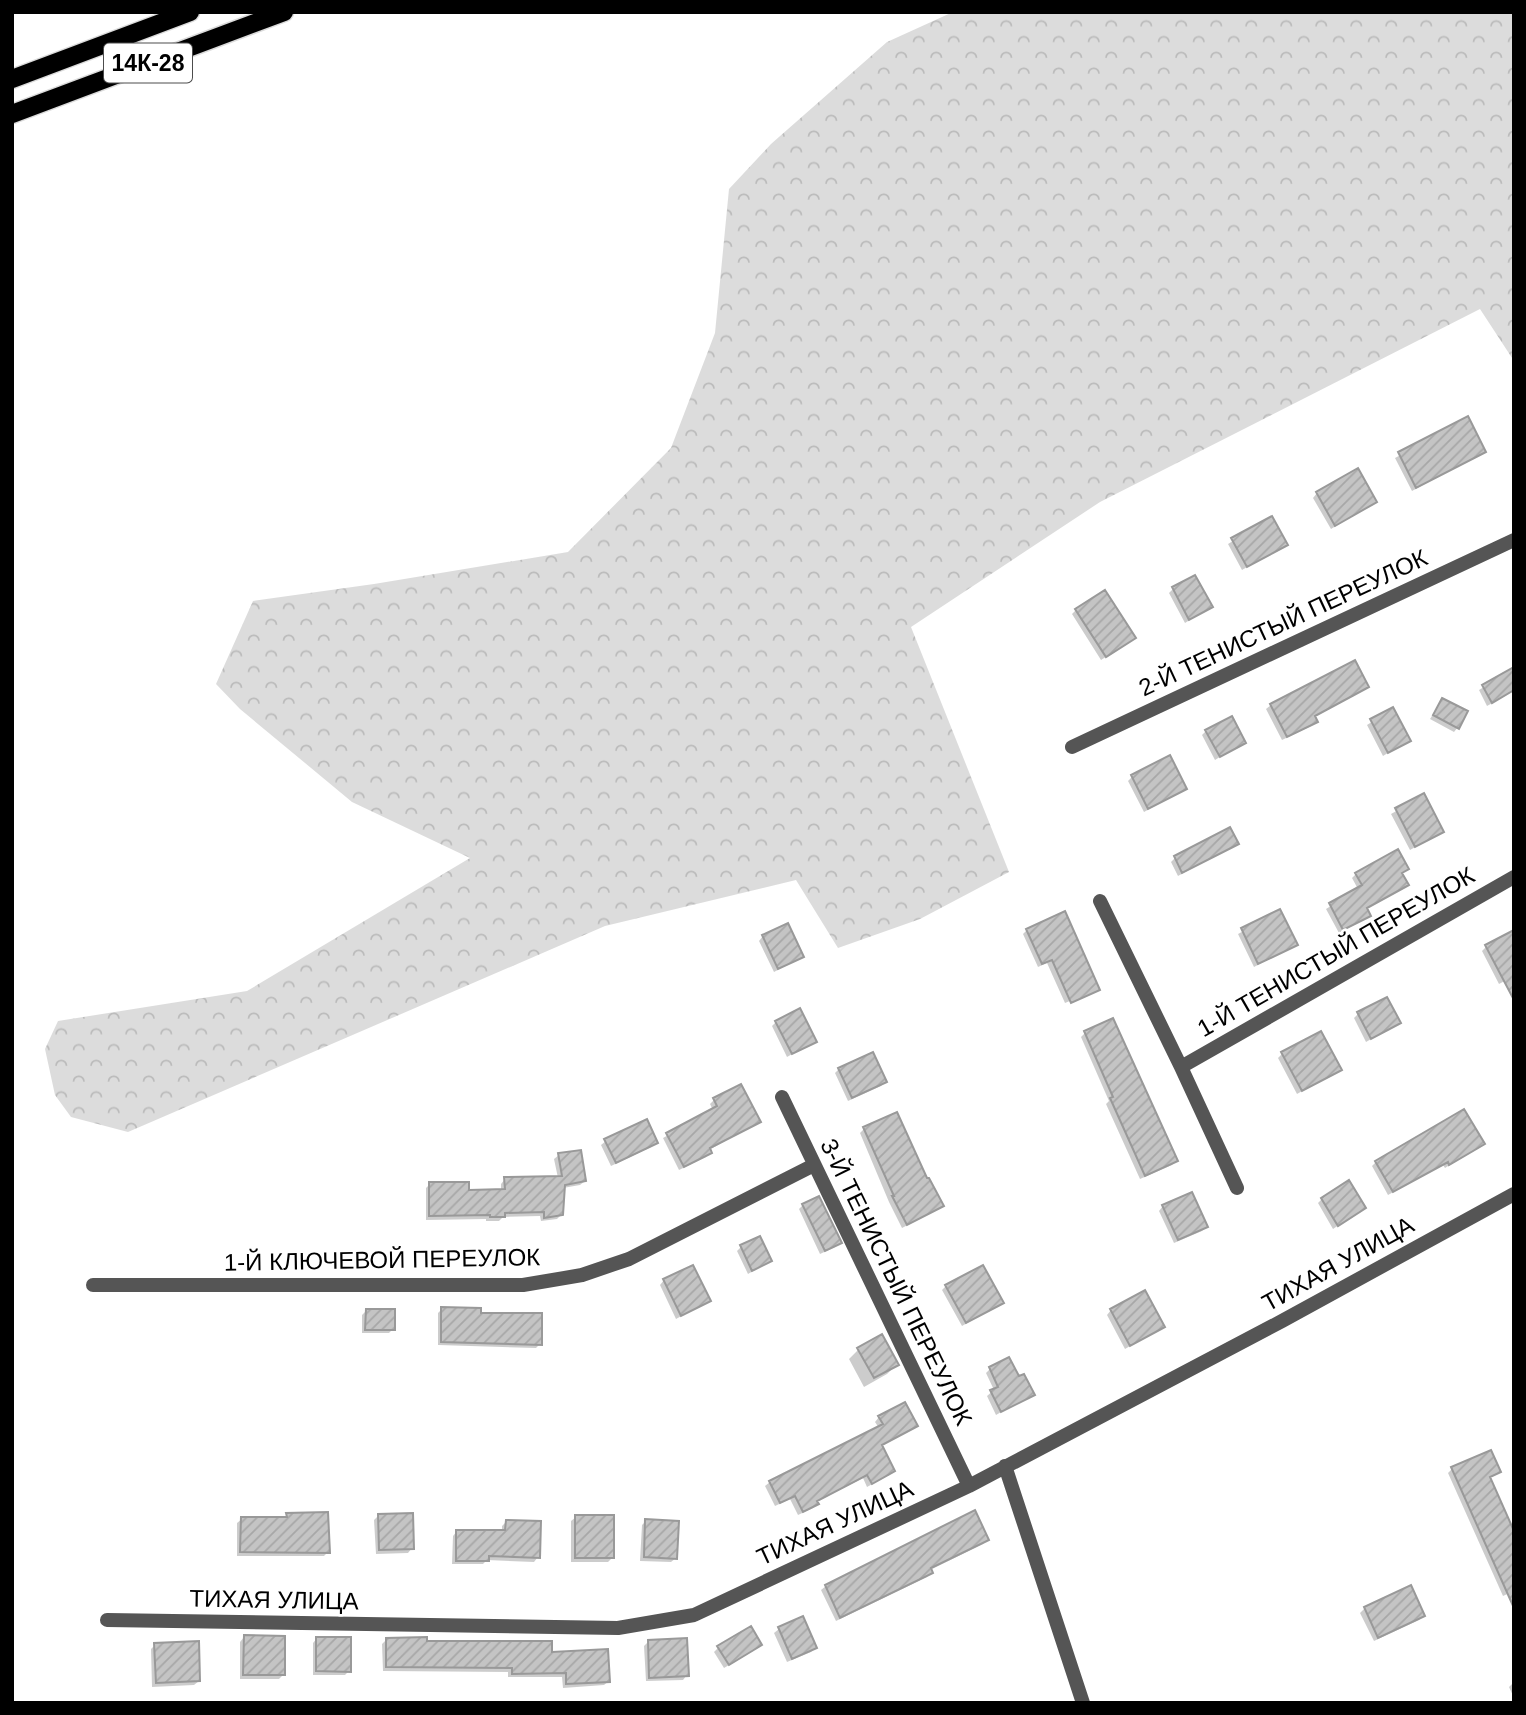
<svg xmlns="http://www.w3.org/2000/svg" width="1526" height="1715" font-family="Helvetica,sans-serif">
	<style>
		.forest { fill: url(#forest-crowns) }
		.shadow { fill: #0003 }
		.building { fill: url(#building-hatch); stroke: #999; stroke-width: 2 }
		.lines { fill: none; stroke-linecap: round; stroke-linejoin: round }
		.primary-casing { stroke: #dbdbdb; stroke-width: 21 }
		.minor { stroke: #555; stroke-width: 14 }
		.primary { stroke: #000; stroke-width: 18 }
		.labels { text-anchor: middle; stroke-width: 5; stroke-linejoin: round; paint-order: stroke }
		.shield { fill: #fff; stroke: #4c4c4c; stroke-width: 2 }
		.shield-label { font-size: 23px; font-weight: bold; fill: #000 }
		.street-label { font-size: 24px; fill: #000; stroke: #fff }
	</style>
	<defs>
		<pattern id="forest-crowns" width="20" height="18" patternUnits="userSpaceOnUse" patternTransform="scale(1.75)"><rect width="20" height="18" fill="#dcdcdc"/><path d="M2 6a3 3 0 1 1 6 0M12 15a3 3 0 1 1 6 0" fill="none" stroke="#bbb"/></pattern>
		<pattern id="building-hatch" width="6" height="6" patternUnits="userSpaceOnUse" patternTransform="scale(1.75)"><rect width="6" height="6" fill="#c4c4c4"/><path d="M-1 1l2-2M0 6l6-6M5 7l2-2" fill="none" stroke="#a7a7a7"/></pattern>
	</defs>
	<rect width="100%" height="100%" fill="#fff"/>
	<path class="forest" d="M953,12H1514V361L1480,309L1100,502L911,627L1009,872L920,919L838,948L796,880L605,926L128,1132L71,1117L55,1095L45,1049L58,1021L247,991L470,858L352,802L240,709L216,684L253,601L374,584L568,552L671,448L715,333L729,189L771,144L887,42Z"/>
	<path class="shadow" d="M1467,419L1484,451L1412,491L1395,458Z
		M1317,493L1375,502L1331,529L1313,498Z
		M1271,518L1285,545L1242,570L1228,544Z
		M1173,589L1210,607L1185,623L1169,593Z
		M1076,610L1129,642L1101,660L1072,614Z
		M1514,669V691L1487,706L1479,690Z
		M1367,687L1313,717L1315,722L1311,726L1282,740L1266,709L1271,705Z
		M1442,700L1458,727L1454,732L1430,719Z
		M1392,709L1409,740L1383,756L1367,725Z
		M1206,731L1244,742L1215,760L1202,735Z
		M1132,777L1185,789L1144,812L1128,781Z
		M1423,796L1442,832L1410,850L1391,814Z
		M1236,844L1178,876L1171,862L1175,858Z
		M1407,869L1400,874L1406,885L1402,889L1366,909L1369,915L1365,919L1339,933L1326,909L1358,889L1352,878L1356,874Z
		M1279,912L1296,944L1254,967L1238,934Z
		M1027,930L1096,990L1065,1003L1047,963L1038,967L1023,934Z
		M763,936L802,957L774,972L759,941Z
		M1486,947L1514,976L1499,984L1482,951Z
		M1358,1014L1399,1023L1366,1042L1354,1018Z
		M776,1022L815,1041L787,1057L772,1026Z
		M1085,1033L1176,1161L1172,1165L1140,1179L1106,1104L1109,1101L1081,1037Z
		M1282,1054L1339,1070L1297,1094L1278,1058Z
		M839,1069L885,1082L881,1086L848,1101L835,1073Z
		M740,1086L759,1122L709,1150L710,1152L706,1157L679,1170L663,1138L713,1110L710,1104L714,1100Z
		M864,1129L926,1181L941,1206L937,1210L902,1228L889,1202L860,1133Z
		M606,1141L656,1142L651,1147L611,1166L601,1145Z
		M1482,1144L1445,1168L1443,1165L1388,1195L1372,1166L1376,1162Z
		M559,1155L585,1181L580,1185L563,1188L561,1215L557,1219L541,1221L540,1216L503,1217L499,1221H486V1219L426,1220V1188L430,1184L468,1192L501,1191V1184L505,1179L558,1178L554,1159Z
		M1322,1199L1364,1208L1333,1229L1318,1203Z
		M803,1205L839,1243L835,1247L820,1254L799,1209Z
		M1163,1206L1206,1227L1202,1231L1174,1243L1159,1211Z
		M741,1247L770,1261L748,1274L737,1251Z
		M664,1280L709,1301L676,1319L660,1285Z
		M946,1286L1002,1303L962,1326L942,1290Z
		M442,1309L479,1315L540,1344L536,1348L438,1345V1313Z
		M1111,1310L1163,1327L1125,1349L1107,1315Z
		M366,1311L393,1329L389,1333H362V1315Z
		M858,1350L897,1364L887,1374L864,1387L849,1359Z
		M990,1369L1018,1379L1032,1394L996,1415L987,1396L994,1390L986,1373Z
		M879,1417L916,1426L880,1446L893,1471L889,1475L867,1487L863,1478L816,1502L817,1504L813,1508L798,1515L790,1499L775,1506L765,1486L770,1482L879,1428L875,1422Z
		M1452,1469L1499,1472L1488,1479L1514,1591L1503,1596L1448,1473Z
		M287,1515L328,1552L324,1556H237V1523L242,1519H283Z
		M379,1515L412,1548L408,1553L376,1554L374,1520Z
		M576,1517L613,1557L608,1562H571V1521Z
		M646,1521L676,1558L671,1562L640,1561L642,1525Z
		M506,1522L538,1557L534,1562L487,1560L483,1564H452L453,1536L457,1531L502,1532V1526Z
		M987,1540L983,1544L930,1570L931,1573L927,1577L836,1621L821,1590L826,1586Z
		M1365,1608L1423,1616L1419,1620L1374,1641L1360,1613Z
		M802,1619L815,1648L811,1652L787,1662L774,1633L779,1629Z
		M244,1637L283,1675L279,1679H240V1642Z
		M317,1638L349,1671L345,1675H313V1643Z
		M387,1639L551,1654L609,1681L604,1685L563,1688L562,1677H508V1672L383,1671L382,1644Z
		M648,1642L687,1675L683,1680L646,1681L644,1646Z
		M155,1645L199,1681L194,1685L152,1687L151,1649Z
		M718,1648L756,1649L724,1668L714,1652Z
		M1514,1682V1698L1509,1687Z"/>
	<path class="building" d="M1468,416L1486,452L1416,488L1398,452Z
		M1358,468L1377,502L1335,526L1316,492Z
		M1272,516L1288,545L1247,567L1231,538Z
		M1195,575L1213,607L1189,620L1172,587Z
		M1105,590L1136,638L1106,657L1075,609Z
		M1355,660L1369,687L1315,716L1318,722L1287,737L1270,704Z
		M1514,667V690L1492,703L1482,685Z
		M1442,698L1468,711L1459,729L1433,715Z
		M1393,707L1411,741L1388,753L1370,719Z
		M1232,716L1246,743L1220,757L1205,730Z
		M1170,755L1187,789L1148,809L1131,775Z
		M1424,793L1444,832L1415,847L1395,808Z
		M1230,827L1239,844L1182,873L1174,856Z
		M1398,849L1409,869L1402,873L1409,885L1367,908L1371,916L1343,930L1329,903L1362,885L1355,873Z
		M1280,909L1298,945L1258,964L1241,928Z
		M1065,911L1100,990L1071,1003L1052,960L1042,964L1026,929Z
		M788,923L804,957L778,969L762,935Z
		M1514,930V1000L1485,945Z
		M1387,997L1401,1023L1371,1039L1357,1012Z
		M800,1008L817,1042L792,1054L775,1021Z
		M1113,1018L1178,1161L1145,1176L1110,1098L1113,1097L1084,1031Z
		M1321,1031L1342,1070L1302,1091L1281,1052Z
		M873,1052L887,1082L852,1098L838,1068Z
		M741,1084L761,1122L710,1148L712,1153L684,1167L666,1133L717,1106L713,1098Z
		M1464,1109L1485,1144L1449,1165L1448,1162L1393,1192L1375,1161Z
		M897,1112L927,1178H929L944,1206L907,1225L892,1196H894L863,1127Z
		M647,1119L658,1143L616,1163L604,1139Z
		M581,1150L586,1181L565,1185L563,1215L544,1218V1212L505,1213V1217H490V1215L429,1216V1182H469V1190L505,1189L504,1177L562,1176L558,1153Z
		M1349,1180L1366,1208L1338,1226L1321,1198Z
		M1192,1192L1208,1227L1178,1240L1162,1205Z
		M819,1196L842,1243L825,1251L802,1204Z
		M760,1236L772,1261L752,1271L740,1245Z
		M693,1265L711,1301L681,1316L663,1279Z
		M983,1265L1004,1303L966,1323L945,1285Z
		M1145,1290L1165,1327L1130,1346L1110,1309Z
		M441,1307L481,1308V1313H542V1345L441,1342Z
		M366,1309H395V1330H365Z
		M882,1334L899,1365L874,1378L857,1348Z
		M1009,1357L1019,1376L1024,1374L1035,1395L1001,1412L990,1390L998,1387L989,1367Z
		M905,1402L918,1426L882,1445L895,1471L872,1484L867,1475L817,1501L819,1504L803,1512L795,1496L780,1503L769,1481L883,1424L878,1416Z
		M1491,1450L1501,1472L1490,1477L1514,1531V1608L1451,1467Z
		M975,1510L989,1540L931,1568L933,1573L840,1618L825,1585Z
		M328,1512L330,1553L240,1552L241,1517H287L286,1513Z
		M413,1513L414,1549L379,1550L378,1514Z
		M575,1515H614V1558H575Z
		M645,1519L679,1521L677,1559L644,1557Z
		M506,1520L541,1521L540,1558L489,1556V1561H456V1530H505Z
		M1411,1585L1425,1616L1378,1638L1364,1607Z
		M803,1616L817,1648L792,1659L778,1627Z
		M751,1626L762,1645L729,1665L717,1646Z
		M244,1635L285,1636V1675H243Z
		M316,1637H351V1672L316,1671Z
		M427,1637V1641H552V1652L608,1649L610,1682L566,1684V1673L512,1674V1668L386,1667V1638Z
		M687,1638L689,1676L649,1678L648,1640Z
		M199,1641L200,1681L156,1683L154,1643Z"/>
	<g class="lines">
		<g class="primary-casing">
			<path id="primary" d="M12,79L190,12
				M12,114L284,12"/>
		</g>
		<path class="minor" d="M1072,747L1514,540
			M1100,901L1181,1067L1237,1188
			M1181,1067L1514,877
			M782,1097L969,1486
			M93,1285H523L582,1275L629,1259L814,1165
			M1005,1466L1083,1703
			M107,1620L618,1628L694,1615L969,1486L1282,1321L1514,1194"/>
		<use href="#primary" class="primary"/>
	</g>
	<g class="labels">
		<rect class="shield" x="104" y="43.5" width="88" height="39" rx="5"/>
		<g class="shield-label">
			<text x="148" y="71">14К-28</text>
		</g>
		<g class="street-label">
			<text transform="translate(1283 623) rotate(-25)" y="8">2-Й ТЕНИСТЫЙ ПЕРЕУЛОК</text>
			<text transform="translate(1336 952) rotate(-30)" y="8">1-Й ТЕНИСТЫЙ ПЕРЕУЛОК</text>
			<text transform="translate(382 1260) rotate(-1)" y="8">1-Й КЛЮЧЕВОЙ ПЕРЕУЛОК</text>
			<text transform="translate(1338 1264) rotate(-29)" y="8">ТИХАЯ УЛИЦА</text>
			<text transform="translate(896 1282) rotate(64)" y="8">3-Й ТЕНИСТЫЙ ПЕРЕУЛОК</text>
			<text transform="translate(835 1523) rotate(-25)" y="8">ТИХАЯ УЛИЦА</text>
			<text transform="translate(274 1600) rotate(1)" y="8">ТИХАЯ УЛИЦА</text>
		</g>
	</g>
	<rect width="1526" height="1715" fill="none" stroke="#000000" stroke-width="28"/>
</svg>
